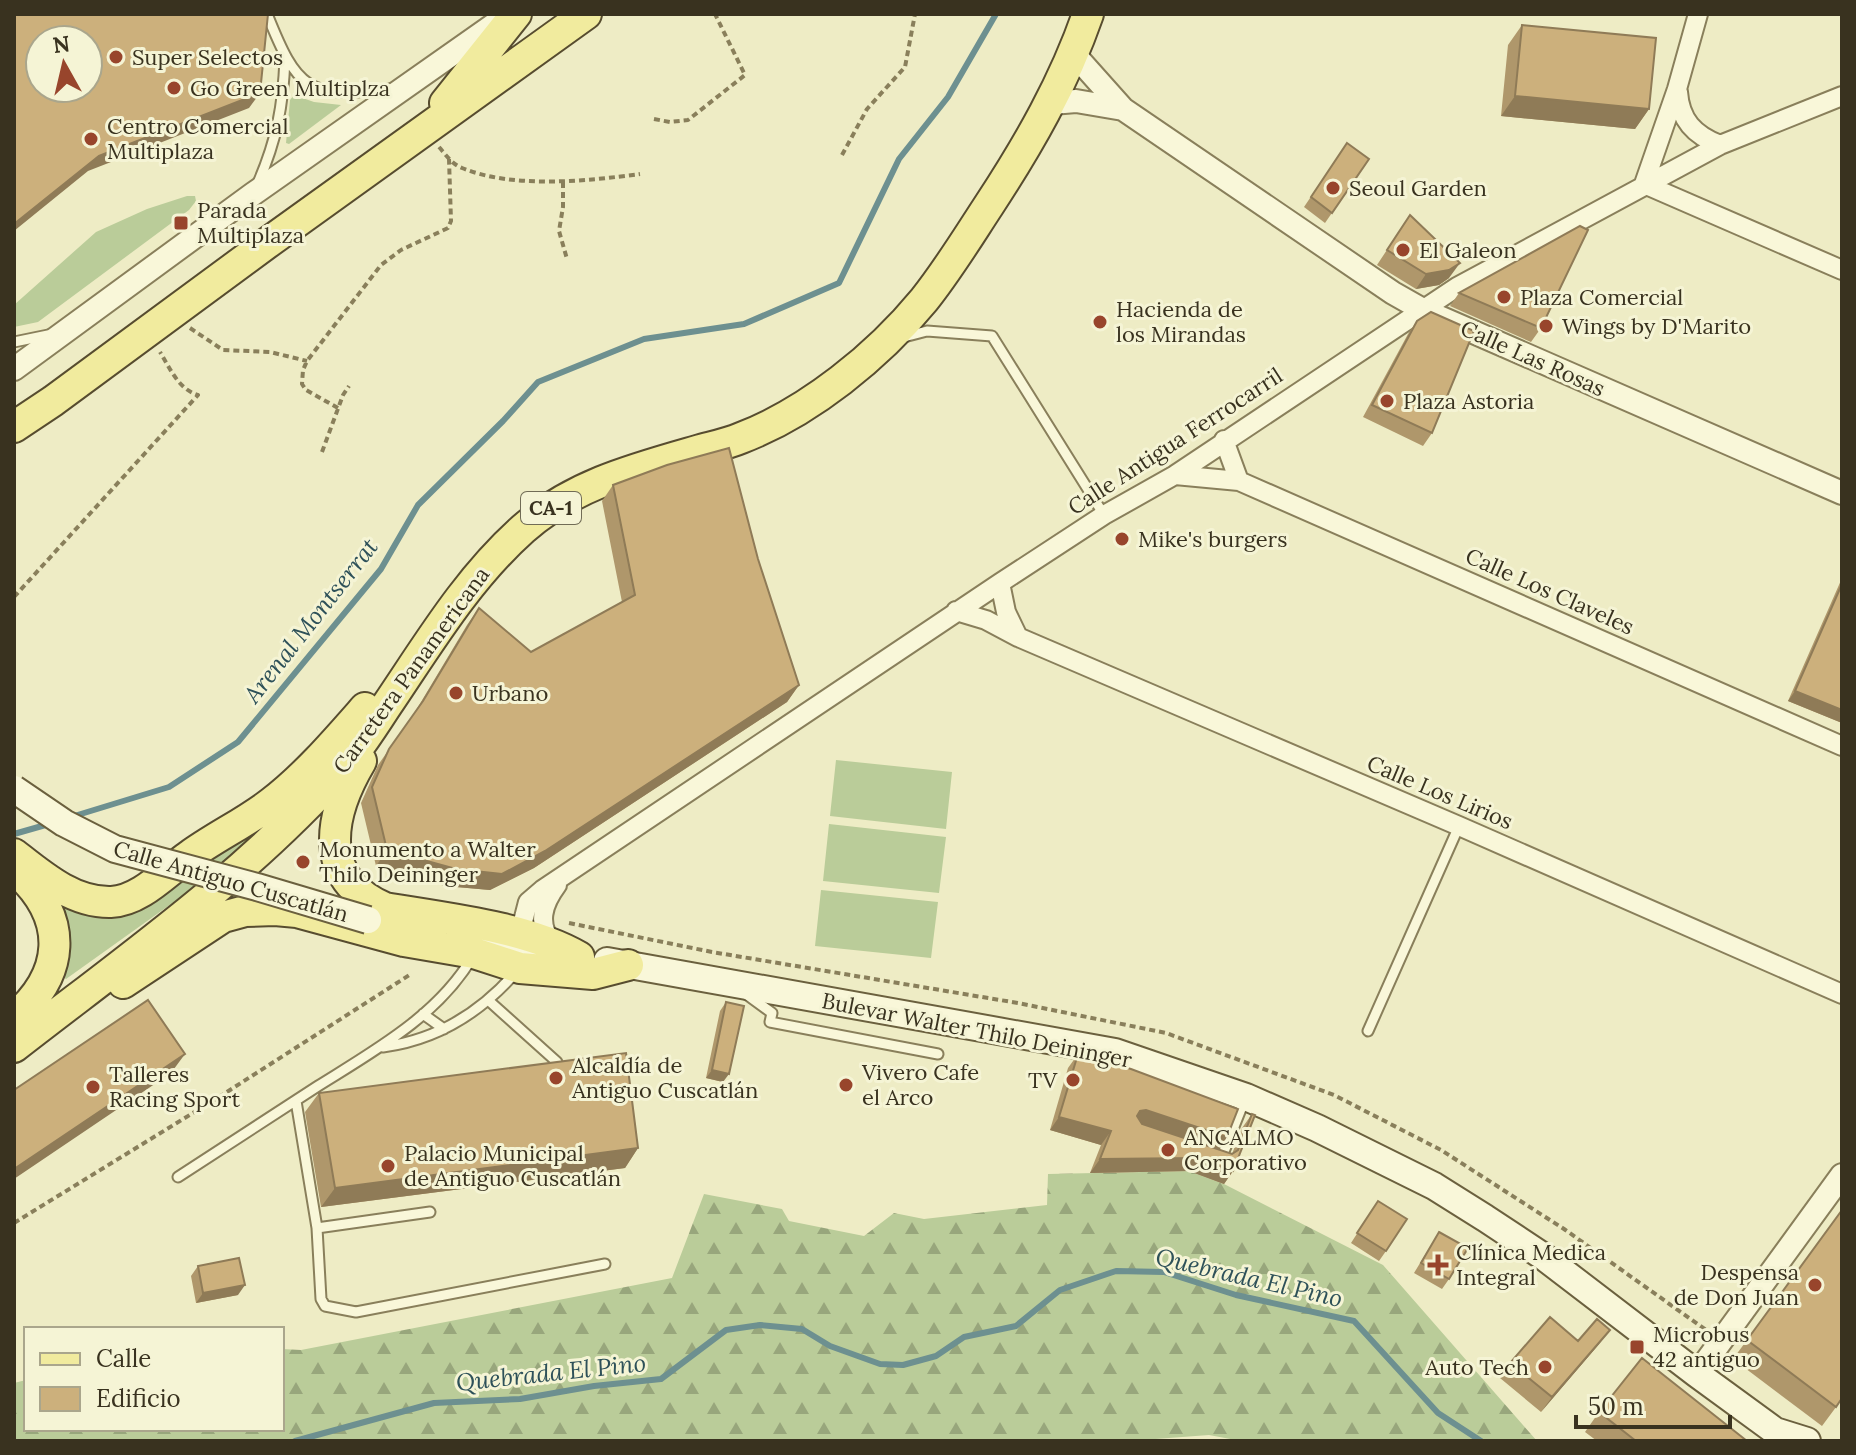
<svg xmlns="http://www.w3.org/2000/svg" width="1856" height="1455" font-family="Lora,serif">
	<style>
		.grass { fill: #bacc99 }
		.forest { fill: url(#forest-firs) }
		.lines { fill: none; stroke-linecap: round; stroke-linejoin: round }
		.stream { stroke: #6d9090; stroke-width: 6 }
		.service-casing { stroke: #897f5b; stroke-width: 13 }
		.minor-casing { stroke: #897f5b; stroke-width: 22 }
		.tertiary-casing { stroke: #897f5b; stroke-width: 26 }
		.secondary-casing { stroke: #6b603e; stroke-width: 30 }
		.primary-casing { stroke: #574c2f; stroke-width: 34 }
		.path { stroke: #897f5b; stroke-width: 4; stroke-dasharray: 6 4; stroke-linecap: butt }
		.service { stroke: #f9f7d9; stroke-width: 9 }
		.minor { stroke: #f9f7d9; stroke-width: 18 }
		.tertiary { stroke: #f9f7d9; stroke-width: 22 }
		.secondary { stroke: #f9f7d9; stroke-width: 26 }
		.primary { stroke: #f1eb9e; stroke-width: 30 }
		.secondary-bridge-casing { stroke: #6b603e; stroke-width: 30; stroke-linecap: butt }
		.secondary-bridge { stroke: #f9f7d9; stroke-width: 26 }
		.wall { fill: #af976b }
		.shaded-wall { fill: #8f7b57 }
		.building { fill: #ccb07c; stroke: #8f7b57; stroke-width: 2; fill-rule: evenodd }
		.poi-dot { fill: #98452c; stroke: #f5f4d5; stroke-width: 3 }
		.labels { text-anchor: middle; stroke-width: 6; stroke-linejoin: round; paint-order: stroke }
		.shield { fill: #f5f4d5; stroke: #716c56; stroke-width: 2 }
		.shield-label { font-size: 20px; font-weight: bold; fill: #39321f }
		.poi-label { font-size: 22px; fill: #39321f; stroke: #f5f4d5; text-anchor: start }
		.street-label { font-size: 22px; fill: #39321f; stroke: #f5f4d5 }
		.water-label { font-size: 24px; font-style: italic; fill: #2e5159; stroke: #f5f4d5 }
	</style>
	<defs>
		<pattern id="forest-firs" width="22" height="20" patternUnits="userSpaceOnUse" patternTransform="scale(2)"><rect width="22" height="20" fill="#bacc99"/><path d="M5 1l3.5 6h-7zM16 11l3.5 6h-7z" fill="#98a67c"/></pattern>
	</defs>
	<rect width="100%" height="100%" fill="#eeecc5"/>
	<path class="grass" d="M294,95L314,102L341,105L289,144L286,143L290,100Z
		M187,196H195L196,201L189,210L38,322L14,327V305L96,232L147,209Z
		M836,760L952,772L946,829L830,816Z
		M829,824L946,837L939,893L823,881Z
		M266,826L241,854L66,979L63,977L49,891L86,905L237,842Z
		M821,890L938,902L931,958L815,946Z"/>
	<path class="forest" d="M1189,1171L1224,1184L1383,1265L1537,1441H1241L1209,1435L1129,1441H14V1383L26,1380V1429H282V1349L301,1350L672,1278L704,1194L782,1209L789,1221L864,1236L894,1213L924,1219L1047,1205L1048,1174Z"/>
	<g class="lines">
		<path class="stream" d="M71,817L169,787L238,742L381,569L418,505L503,421L538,382L644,339L744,324L839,283L899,159L948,97L996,14
			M14,834L49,824
			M295,1441L434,1403L520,1399L594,1386L661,1379L726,1330L760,1325L802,1329L830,1346L880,1364L903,1365L936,1356L964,1337L1016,1326L1060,1290L1116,1271L1164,1272L1236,1295L1354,1321L1438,1413L1481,1441"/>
		<g class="service-casing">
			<path id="service" d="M267,14C297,89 307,99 390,89
				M258,183C277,139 283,106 285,59
				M904,337L927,331L992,336L1104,515
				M14,342L48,335
				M746,994L772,1013L770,1022L938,1054
				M488,1000L557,1062
				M423,1014L444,1029
				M1368,1031L1459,826
				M383,1047C436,1040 481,1012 516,972
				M296,1101L317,1228L321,1299L325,1306L356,1312L605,1264
				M1221,1159L1245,1099
				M178,1177C224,1147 271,1117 318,1086C374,1051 439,1015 473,956
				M317,1228L430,1212"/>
		</g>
		<g class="minor-casing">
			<path id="minor" d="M1698,14L1677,89L1644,184L1842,270
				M1678,92C1680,120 1694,135 1720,145
				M1224,440L1239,481
				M1175,475L1239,481L1842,746
				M1000,583L1006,612L1018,637
				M956,611L986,620L1018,637L1459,826L1842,994
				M518,941L528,902L542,890L1000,583L1104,515L1175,475L1457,287L1720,145L1842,96
				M553,944C536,924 543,904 557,885"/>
		</g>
		<g class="tertiary-casing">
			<path id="tertiary" d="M1073,53L1123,109L1393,293L1423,310L1842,493
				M1052,103L1076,101L1123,109
				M14,369L253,194L502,19
				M1697,1374L1842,1175"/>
		</g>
		<g class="secondary-casing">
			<path id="secondary" d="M469,940L556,954
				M607,961L1115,1052L1246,1097L1317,1128L1434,1186L1485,1218L1544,1257L1697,1374L1775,1431L1807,1441"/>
		</g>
		<g class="primary-casing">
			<path id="primary" d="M445,103L516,14
				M14,427L53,401L266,244L586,14
				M361,761C329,815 316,879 385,908C444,918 528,927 579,957
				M14,854C42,876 73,903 111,902C140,901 166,872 189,856C215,837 245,823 271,803C306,776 336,741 365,708
				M123,983L223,917L245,911L275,910L297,912L404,941L474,953L520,968L593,974L628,965
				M14,1018C65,974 69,920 19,873
				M14,1047C127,959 247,875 342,768C359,749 373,726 387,705C429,643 467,579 523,529C573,485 634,469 697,451C711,447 727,444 741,438C809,412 878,356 924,300C948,270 968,237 989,205C1029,144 1064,83 1088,14"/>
		</g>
		<path class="path" d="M654,119L670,122L688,120L745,75L715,14
			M439,147C446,155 452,164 462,168C513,189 587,181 640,174
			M842,155L867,109L905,67L915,14
			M563,182V207L559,231L567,259
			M190,328L223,350L270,352L307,361
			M338,408L306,390L302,384L303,370L307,361L381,265L401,250L448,228L451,221L449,159
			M322,452L343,395L349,386
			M14,597L198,395C178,389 170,368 160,352
			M569,923L712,952L1018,1003L1166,1033L1334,1095L1441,1150L1564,1229L1706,1330
			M14,1223L219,1097L411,974"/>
		<use href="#service" class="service"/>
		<use href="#minor" class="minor"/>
		<use href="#tertiary" class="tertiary"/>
		<use href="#secondary" class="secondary"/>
		<use href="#primary" class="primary"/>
		<g class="secondary-bridge-casing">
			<path id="secondary-bridge" d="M14,789L64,823L115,849L257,887L368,920"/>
		</g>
		<use href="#secondary-bridge" class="secondary-bridge"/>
	</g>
	<path class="wall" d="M1522,25L1649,109L1635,129L1501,116L1508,45Z
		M1347,143L1369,159L1325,223L1304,207Z
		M1410,215L1449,278L1439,285L1416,289L1377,265Z
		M1459,293L1541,328L1531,342L1450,306Z
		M1417,321L1432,433L1423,446L1363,417L1408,334Z
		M613,485L758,559L799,685L787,702L534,868L490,890L445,886L376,866L361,803L378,765L412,717L467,625L479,608L531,652L622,602L602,501Z
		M1842,578V723L1788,701Z
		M726,1002L723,1082L706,1078L720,1011Z
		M1078,1054L1219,1149L1232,1154L1242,1128L1252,1114L1233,1171L1224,1184L1189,1171L1090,1173L1101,1145L1050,1130L1068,1068Z
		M319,1093L638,1148L625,1168L321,1207L305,1112Z
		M1378,1201L1386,1251L1379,1261L1351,1243Z
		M1439,1232L1449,1279L1442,1289L1414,1273Z
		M198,1266L238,1295L196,1303L191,1276Z
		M1747,1340L1842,1399L1822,1426L1733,1359Z
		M1599,1344L1541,1412L1500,1378L1510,1363Z
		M1599,1412L1747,1441H1597L1585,1432Z"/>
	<path class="shaded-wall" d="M260,93L249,108L88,171L14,231V224L99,156Z
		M1515,96L1649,109L1635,129L1501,116Z
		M1460,263L1449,278L1439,285L1416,289L1426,274Z
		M799,685L787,702L534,868L490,890L445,886L376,866L387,850Z
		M1795,691L1842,710V723L1788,701Z
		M185,1054L171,1073L14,1179V1169Z
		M712,1070L729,1074L723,1082L706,1078Z
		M1146,1110L1227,1137L1218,1151L1131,1125L1140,1111Z
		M1059,1117L1111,1131L1101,1145L1050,1130Z
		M638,1148L625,1168L321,1207L335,1188Z
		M1199,1158L1233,1171L1224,1184L1189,1171L1090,1173L1100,1159Z
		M245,1285L238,1295L196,1303L203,1293Z
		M1610,1330L1599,1344L1541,1412L1552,1397Z"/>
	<path class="building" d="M14,14H268L260,93L99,156L14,224ZM40,40H88V88H40Z
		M1522,25L1656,38L1649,109L1515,96Z
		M1347,143L1369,159L1332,213L1311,197Z
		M1410,215L1460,263L1449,270L1426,274L1387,250Z
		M1580,226L1588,230L1541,328L1459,293Z
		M1431,312L1474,331L1432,433L1372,405L1417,321Z
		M729,448L758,559L799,685L545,851L502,874L456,869L387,850L372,787L389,749L423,701L479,608L531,652L635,595L613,485L667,465Z
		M1842,584V710L1795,691Z
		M148,1000L185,1054L14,1169V1090Z
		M726,1002L744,1006L729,1074L712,1070Z
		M626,1053L638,1148L335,1188L319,1093Z
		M1078,1054L1131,1069L1238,1109L1227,1137L1146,1110L1140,1111L1137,1116L1142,1124L1232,1154L1238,1150L1252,1114L1255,1115L1233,1171L1199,1158L1100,1159L1111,1131L1059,1117Z
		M1378,1201L1407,1219L1386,1251L1357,1233Z
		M1842,1210V1398L1836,1407L1747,1340Z
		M1439,1232L1468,1248L1449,1279L1421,1263Z
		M239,1258L245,1285L203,1293L198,1266Z
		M1550,1317L1578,1341L1597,1319L1610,1330L1552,1397L1510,1363Z
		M1642,1358L1747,1441H1636L1599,1412Z"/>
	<g class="poi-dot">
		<circle cx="116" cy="57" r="8"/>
		<circle cx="174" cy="88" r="8"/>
		<circle cx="91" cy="139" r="8"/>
		<circle cx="1333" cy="188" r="8"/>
		<rect x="173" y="215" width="16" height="16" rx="4"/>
		<circle cx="1403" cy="250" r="8"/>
		<circle cx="1504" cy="297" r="8"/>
		<circle cx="1100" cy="322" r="8"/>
		<circle cx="1546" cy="326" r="8"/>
		<circle cx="1387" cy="401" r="8"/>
		<circle cx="1122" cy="539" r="8"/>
		<circle cx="456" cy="693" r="8"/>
		<circle cx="303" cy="862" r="8"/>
		<circle cx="556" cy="1078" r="8"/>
		<circle cx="1073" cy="1080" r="8"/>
		<circle cx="846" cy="1085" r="8"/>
		<circle cx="93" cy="1087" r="8"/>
		<circle cx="1168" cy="1150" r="8"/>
		<circle cx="388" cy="1166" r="8"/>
		<path d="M1434 1253h8v8h8v8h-8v8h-8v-8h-8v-8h8z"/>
		<circle cx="1815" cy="1285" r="8"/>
		<rect x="1629" y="1339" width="16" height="16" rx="4"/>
		<circle cx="1545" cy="1367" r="8"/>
	</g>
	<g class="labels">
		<rect class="shield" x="521" y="492" width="60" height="32" rx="6"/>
		<g class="shield-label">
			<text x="551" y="515">CA-1</text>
		</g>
		<g class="poi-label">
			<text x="132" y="65">Super Selectos</text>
			<text x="190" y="96">Go Green Multiplza</text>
			<text x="107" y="134">Centro Comercial<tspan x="107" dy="25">Multiplaza</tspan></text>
			<text x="1349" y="196">Seoul Garden</text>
			<text x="197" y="218">Parada<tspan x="197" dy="25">Multiplaza</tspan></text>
			<text x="1419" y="258">El Galeon</text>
			<text x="1520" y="305">Plaza Comercial</text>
			<text x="1116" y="317">Hacienda de<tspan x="1116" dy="25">los Mirandas</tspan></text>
			<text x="1562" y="334">Wings by D'Marito</text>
			<text x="1403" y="409">Plaza Astoria</text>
			<text x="1138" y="547">Mike's burgers</text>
			<text x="472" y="701">Urbano</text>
			<text x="319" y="857">Monumento a Walter<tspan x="319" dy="25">Thilo Deininger</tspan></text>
			<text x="572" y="1073">Alcaldía de<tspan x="572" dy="25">Antiguo Cuscatlán</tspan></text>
			<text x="862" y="1080">Vivero Cafe<tspan x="862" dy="25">el Arco</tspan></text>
			<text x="109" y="1082">Talleres<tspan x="109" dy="25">Racing Sport</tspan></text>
			<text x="1057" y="1088" text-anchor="end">TV</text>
			<text x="1184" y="1145">ANCALMO<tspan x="1184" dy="25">Corporativo</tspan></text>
			<text x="404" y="1161">Palacio Municipal<tspan x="404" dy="25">de Antiguo Cuscatlán</tspan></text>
			<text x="1456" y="1260">Clínica Medica<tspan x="1456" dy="25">Integral</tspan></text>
			<text x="1799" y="1280" text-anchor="end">Despensa<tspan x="1799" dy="25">de Don Juan</tspan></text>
			<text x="1653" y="1342">Microbus<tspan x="1653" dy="25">42 antiguo</tspan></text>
			<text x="1529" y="1375" text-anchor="end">Auto Tech</text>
		</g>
		<g class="street-label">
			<text transform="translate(1533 358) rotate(24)" y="8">Calle Las Rosas</text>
			<text transform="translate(1175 441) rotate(-33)" y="8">Calle Antigua Ferrocarril</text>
			<text transform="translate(1550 591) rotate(24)" y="8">Calle Los Claveles</text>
			<text transform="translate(411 670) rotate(-54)" y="8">Carretera Panamericana</text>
			<text transform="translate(1440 792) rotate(23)" y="8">Calle Los Lirios</text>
			<text transform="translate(231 881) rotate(16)" y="8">Calle Antiguo Cuscatlán</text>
			<text transform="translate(977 1030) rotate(11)" y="8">Bulevar Walter Thilo Deininger</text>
		</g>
		<g class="water-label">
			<text transform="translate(311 621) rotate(-52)" y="8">Arenal Montserrat</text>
			<text transform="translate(1249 1278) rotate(13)" y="8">Quebrada El Pino</text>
			<text transform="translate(551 1373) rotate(-6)" y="8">Quebrada El Pino</text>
		</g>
	</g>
	<rect width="1856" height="1455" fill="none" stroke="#39321f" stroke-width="32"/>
	<rect x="24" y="1327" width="260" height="104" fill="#f5f4d5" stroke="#aaa68c" stroke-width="2"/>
	<rect x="40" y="1353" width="40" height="12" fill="#f1eb9e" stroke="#aaa68c" stroke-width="2"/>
	<text x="96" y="1367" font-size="24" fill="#39321f">Calle</text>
	<rect x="40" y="1387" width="40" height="24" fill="#ccb07c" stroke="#aaa68c" stroke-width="2"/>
	<text x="96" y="1407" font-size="24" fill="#39321f">Edificio</text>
	<g transform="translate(64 64) rotate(352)"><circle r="38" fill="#f5f4d5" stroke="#aaa68c" stroke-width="2"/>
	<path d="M0-6L14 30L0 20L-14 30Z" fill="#98452c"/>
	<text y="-12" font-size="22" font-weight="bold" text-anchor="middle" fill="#39321f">N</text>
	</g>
	<path d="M1576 1415v12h154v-12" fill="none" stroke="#39321f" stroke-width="4"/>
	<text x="1588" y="1415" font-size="24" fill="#39321f" stroke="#f5f4d5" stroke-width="6" paint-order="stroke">50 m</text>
</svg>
